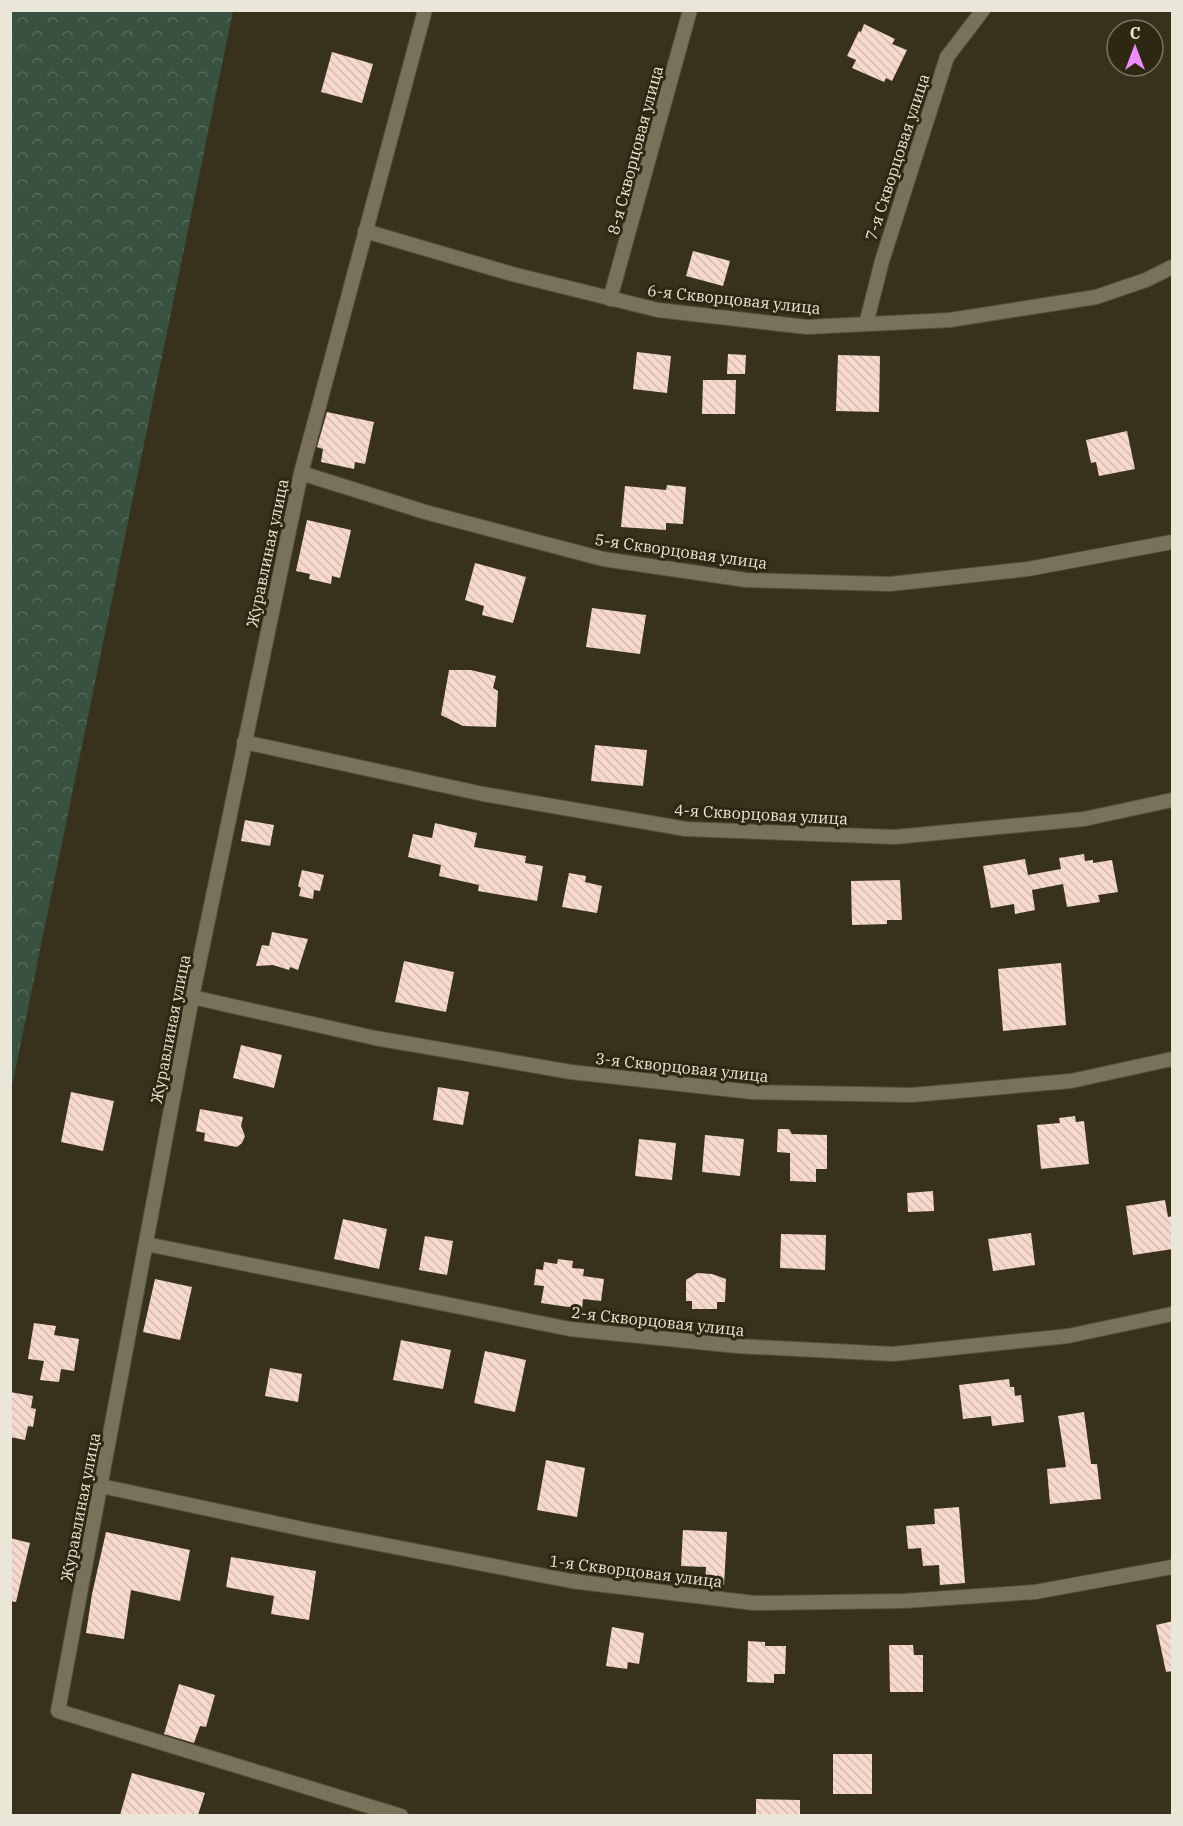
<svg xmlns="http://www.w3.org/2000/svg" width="1183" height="1826" font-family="'IBM Plex Serif',serif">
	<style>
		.forest { fill: url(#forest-crowns) }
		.building { fill: url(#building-back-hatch) }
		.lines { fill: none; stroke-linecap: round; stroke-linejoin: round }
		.street-casing { stroke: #554f3b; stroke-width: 16 }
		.street { stroke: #79725a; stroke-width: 14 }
		.labels { text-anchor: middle; stroke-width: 6; stroke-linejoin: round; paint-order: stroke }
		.street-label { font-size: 16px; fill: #eae6d8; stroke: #2e2812 }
	</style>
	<defs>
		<pattern id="forest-crowns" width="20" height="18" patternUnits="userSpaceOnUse" patternTransform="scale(1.5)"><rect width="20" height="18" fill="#395140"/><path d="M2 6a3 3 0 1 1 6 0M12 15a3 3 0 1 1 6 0" fill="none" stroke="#566a5b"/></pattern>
		<pattern id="building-back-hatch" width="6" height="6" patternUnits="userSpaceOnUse" patternTransform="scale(1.5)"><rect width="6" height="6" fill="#f6d8cc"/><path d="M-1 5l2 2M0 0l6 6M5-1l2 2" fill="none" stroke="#d3bbb0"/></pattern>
	</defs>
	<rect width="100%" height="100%" fill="#38321c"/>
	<path class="forest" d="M11,10L233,11L11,1091L10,11Z"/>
	<path class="building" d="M864,24L895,39L892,44L907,50L892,81L886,78L884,82L852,68L856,60L847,56L859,31L861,32Z
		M332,52L373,64L362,103L321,92Z
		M693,251L730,261L723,286L686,276Z
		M637,352L671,356L667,393L633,389Z
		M728,354L746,355L745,374H727Z
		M838,355L880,356L879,412L836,411Z
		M703,380H736L735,414H702Z
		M327,412L374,422L365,464L355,462L354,469L321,462L323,449L317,447Z
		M1127,431L1135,469L1099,476L1096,462L1091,463L1086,440Z
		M667,485L686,487L683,524L666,523V530L621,527L625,486L666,490Z
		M307,520L351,530L340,578L332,576L331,584L309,579L310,574L296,571Z
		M475,563L526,577L513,623L482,615L484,606L465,600Z
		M592,608L646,615L640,654L586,647Z
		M449,670H471L496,676L493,688L498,691L496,727L463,726L441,715Z
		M595,745L647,750L643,786L591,781Z
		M245,820L274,825L270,846L241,841Z
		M435,823L477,833L474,847L526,856L525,863L543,866L537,901L478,891L479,885L439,876L441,865L408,857L413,834L432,838Z
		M1084,854L1085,861L1093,860V863L1112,860L1118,892L1098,895L1100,902L1067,907L1063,884L1032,890L1035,910L1015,914L1014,904L991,908L983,866L1025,859L1028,875L1061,869L1059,858Z
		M302,870L324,875L320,891L314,890L313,899L299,896L301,888L298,886Z
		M569,873L586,876L585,882L602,886L597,913L562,907Z
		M900,880L902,920H887V924L852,925L851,881Z
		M272,932L308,939L298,970L290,967L289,970L273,965L256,966L262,945L269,946Z
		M404,961L454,972L446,1012L395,1002Z
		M1061,963L1066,1025L1003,1031L998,969Z
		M241,1045L282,1055L274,1088L233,1078Z
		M438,1087L469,1092L463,1125L433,1120Z
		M71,1092L114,1101L103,1151L61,1142Z
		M200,1109L243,1117L241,1126L245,1136L242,1143L237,1147L204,1141L205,1133L196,1131Z
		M1075,1116L1076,1122L1084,1121L1089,1164L1041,1169L1037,1125L1060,1123L1059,1118Z
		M778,1129H789L792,1134L827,1135V1169H816V1182L790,1181V1153L777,1152Z
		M705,1135L744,1139L740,1176L702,1172Z
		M639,1139L676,1143L672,1180L635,1176Z
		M933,1191L934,1211L908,1212L907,1193Z
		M1165,1200L1168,1217L1173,1216V1249L1133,1255L1126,1206Z
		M343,1219L387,1229L379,1269L334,1259Z
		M1031,1233L1035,1265L993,1271L988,1239Z
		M781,1234L826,1235L825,1270L780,1268Z
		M425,1236L453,1241L447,1275L419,1270Z
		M558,1259L573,1261L572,1268L584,1269L583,1276L604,1279L601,1301L583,1299L582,1309L541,1303L544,1286L534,1285L536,1269L543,1270L544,1262L557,1264Z
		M697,1273L712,1274L726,1279L725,1302H717V1309H692V1301H686V1280Z
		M155,1279L192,1287L180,1340L143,1332Z
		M34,1323L56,1326L54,1335L79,1339L74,1371L61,1369L59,1382L40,1380L44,1361L28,1359Z
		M401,1340L451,1350L443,1389L393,1380Z
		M485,1351L526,1360L515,1412L474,1403Z
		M270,1368L302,1374L298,1402L265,1396Z
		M1009,1379L1010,1387H1014L1015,1396L1021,1395L1024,1422L992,1426L991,1416L963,1419L959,1385Z
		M10,1392L33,1396L31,1408L36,1409L33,1427L28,1426L25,1440L10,1437Z
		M1084,1412L1091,1464H1097L1101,1499L1050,1504L1047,1469L1066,1467L1058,1416Z
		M546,1460L585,1468L577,1517L537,1510Z
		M959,1507L965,1583L940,1585L939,1565L923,1566L921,1548L908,1549L906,1526L935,1524L934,1509Z
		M683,1530L727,1532L724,1585L705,1584L706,1567L681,1566Z
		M106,1532L190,1550L180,1601L131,1590L124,1639L86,1633L92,1594Z
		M10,1538L30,1543L16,1602L10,1601Z
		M231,1557L316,1571L309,1620L271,1614L274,1596L226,1587Z
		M1173,1621V1671L1166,1672L1156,1625Z
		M612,1627L644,1633L639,1664L628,1662L627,1669L606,1666Z
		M748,1641L765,1642V1646H786L785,1674H774V1683L747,1682Z
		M889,1645H913L914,1655H923V1692H890Z
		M179,1684L215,1695L206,1727L200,1726L194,1743L164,1734Z
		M833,1754H872V1794H833Z
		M132,1773L205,1793L198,1815H120Z
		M756,1799L800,1800V1815H756Z"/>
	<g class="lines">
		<g class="street-casing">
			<path id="street" d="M365,231L512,274L658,310L807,327L950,320L1096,297L1146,280L1172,267
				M610,299L690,10
				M866,324L882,261L947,57L983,10
				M301,473L425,512L603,559L746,580L890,584L1028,569L1172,542
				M244,742L483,794L686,829L895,837L1084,819L1172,800
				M192,997L375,1038L571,1072L752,1092L912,1095L1071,1081L1172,1059
				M146,1244L570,1329L737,1346L893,1354L1068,1336L1172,1314
				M101,1486L312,1531L571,1581L754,1603L903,1601L1035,1592L1172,1567
				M401,1816L58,1711L192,997L301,473L425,10"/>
		</g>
		<use href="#street" class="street"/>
	</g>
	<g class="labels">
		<g class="street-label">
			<text transform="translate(635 150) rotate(-75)" y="6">8-я Скворцовая улица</text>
			<text transform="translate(897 157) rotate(-72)" y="6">7-я Скворцовая улица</text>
			<text transform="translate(734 299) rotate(6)" y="6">6-я Скворцовая улица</text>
			<text transform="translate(681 551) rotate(8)" y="6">5-я Скворцовая улица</text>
			<text transform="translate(267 553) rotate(-78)" y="6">Журавлиная улица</text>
			<text transform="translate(761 814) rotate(3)" y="6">4-я Скворцовая улица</text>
			<text transform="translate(170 1029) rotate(-79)" y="6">Журавлиная улица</text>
			<text transform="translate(682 1067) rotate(6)" y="6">3-я Скворцовая улица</text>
			<text transform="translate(658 1321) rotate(6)" y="6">2-я Скворцовая улица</text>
			<text transform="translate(80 1507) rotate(-79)" y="6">Журавлиная улица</text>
			<text transform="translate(636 1571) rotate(7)" y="6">1-я Скворцовая улица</text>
		</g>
	</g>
	<rect width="1183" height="1826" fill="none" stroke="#eae6d8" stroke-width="24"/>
	<g transform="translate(1135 48)"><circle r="28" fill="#2e2812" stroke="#797461" stroke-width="1.5"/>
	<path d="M0-4.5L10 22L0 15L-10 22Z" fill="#ec8cfa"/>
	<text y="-9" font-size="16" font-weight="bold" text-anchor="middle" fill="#eae6d8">С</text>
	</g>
</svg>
